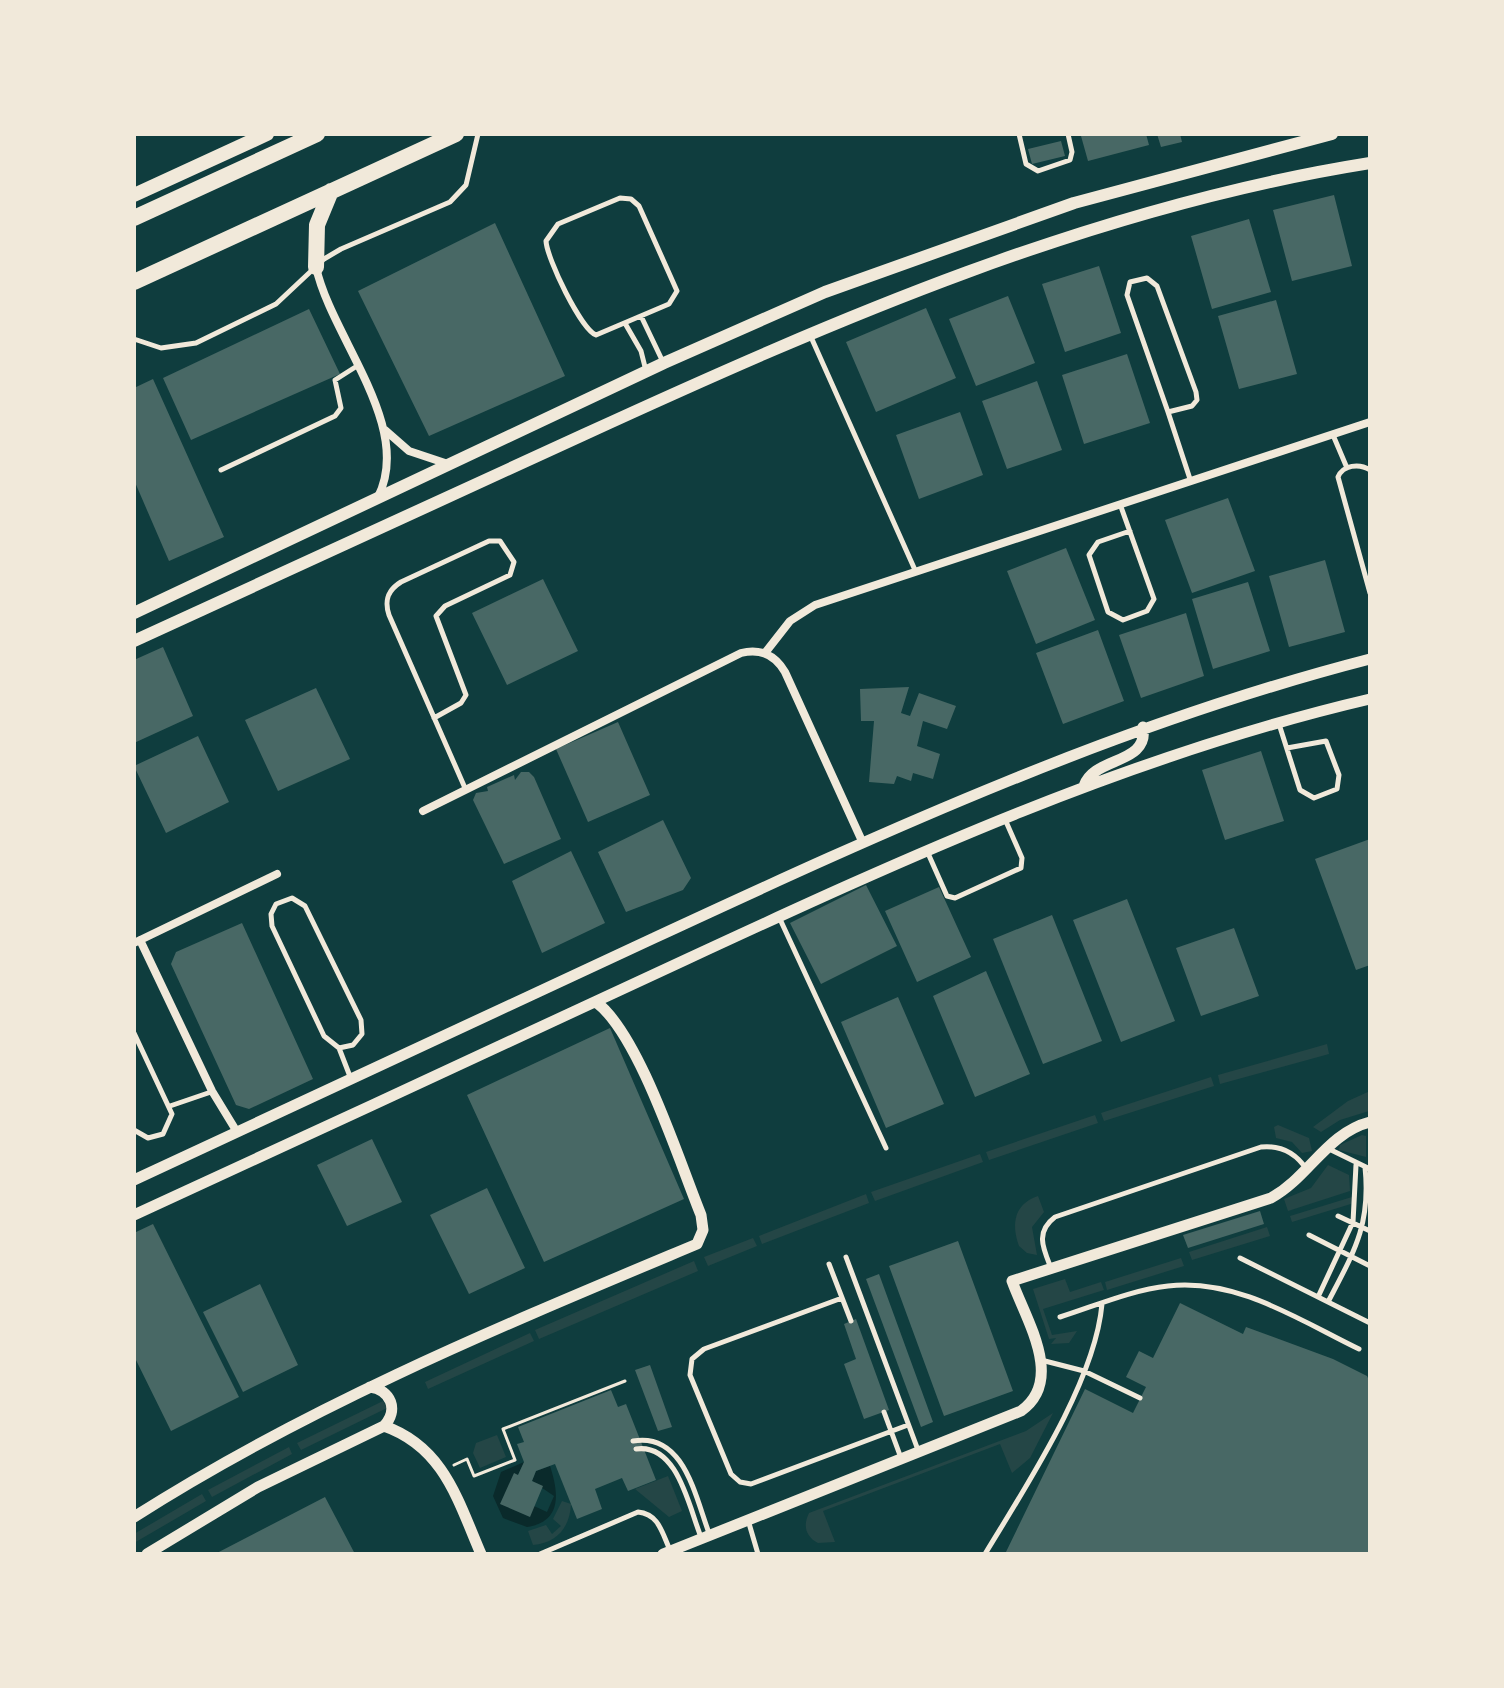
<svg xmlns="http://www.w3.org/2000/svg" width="1504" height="1688" font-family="Helvetica,sans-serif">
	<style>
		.green { fill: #244646 }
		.water { fill: #0a2a2b }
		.building { fill: #486865 }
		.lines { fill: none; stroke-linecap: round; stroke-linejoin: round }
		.path { stroke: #f1e9da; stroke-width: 3 }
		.service { stroke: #f1e9da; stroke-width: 5 }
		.minor { stroke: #f1e9da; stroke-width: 8 }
		.tertiary { stroke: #f1e9da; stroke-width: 11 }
		.secondary { stroke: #f1e9da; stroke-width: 12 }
		.primary { stroke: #f1e9da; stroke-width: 14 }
		.motorway { stroke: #f1e9da; stroke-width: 16 }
	</style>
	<rect width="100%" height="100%" fill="#0f3d3e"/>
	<path class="green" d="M1327,1044L1329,1054L1220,1084L1218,1075Z
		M1211,1077L1214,1086L1104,1121L1101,1113Z
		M1370,1091L1369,1111L1340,1120L1321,1132L1313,1127L1348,1101Z
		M1095,1115L1098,1123L989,1160L986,1152Z
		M1278,1125L1309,1138L1312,1151L1302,1153L1292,1142L1276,1138L1274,1127Z
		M1362,1135L1366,1136V1157L1339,1150L1340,1145Z
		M980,1154L983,1162L875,1201L871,1192Z
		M1328,1165L1349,1175L1350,1191L1288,1211L1284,1199L1311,1188Z
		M866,1194L869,1203L762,1244L759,1236Z
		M1038,1196L1044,1212L1032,1227L1037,1255L1027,1253L1019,1246C1011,1224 1014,1204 1038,1196Z
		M1352,1197L1354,1203L1292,1222L1290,1216Z
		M1267,1227L1270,1236L1192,1260L1189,1252Z
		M753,1238L757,1246L708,1266L704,1257Z
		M1181,1258L1184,1266L1107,1290L1105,1282Z
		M694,1261L698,1271L539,1339L535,1330Z
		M1065,1279L1070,1292L1101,1282L1104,1290L1043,1309L1052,1335L1077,1331L1069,1343L1051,1344L1056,1338L1049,1339L1033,1289Z
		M530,1333L534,1341L428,1389L425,1382Z
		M383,1401L387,1408L301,1450L297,1443Z
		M1053,1413L1030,1458L1012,1473L1000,1444L823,1511L835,1542L818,1543C805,1536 803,1525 809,1513L1026,1431Z
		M497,1435L506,1457L480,1468L473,1453L476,1443Z
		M289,1447L292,1454L212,1497L208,1490Z
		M668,1476L682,1511L669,1517L635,1489Z
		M202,1494L206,1501L134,1543V1534Z
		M562,1501L571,1504C570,1527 557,1543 533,1545L528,1531L546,1525L552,1534L561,1526L553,1519Z"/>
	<path class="water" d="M524,1462L518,1475L534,1506L547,1512L554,1496L532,1481L536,1471L550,1466C559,1493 562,1522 527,1527L503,1518L493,1496L501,1472Z"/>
	<path class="building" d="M1088,134H1146L1149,145L1088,161L1081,136Z
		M1157,134H1180L1182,142L1161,147Z
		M1061,141L1065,156L1032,164L1028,149Z
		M1334,195L1352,266L1292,281L1273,210Z
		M1249,219L1271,292L1212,309L1191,236Z
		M495,223L565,376L429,436L358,291Z
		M1099,266L1121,333L1065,352L1042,284Z
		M1008,296L1035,363L976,386L949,319Z
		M1276,300L1297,374L1239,389L1218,316Z
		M926,308L956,378L876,412L846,342Z
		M309,309L340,374L191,440L163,378Z
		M1127,354L1150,423L1084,444L1062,375Z
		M153,379L224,537L169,561L134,480V388Z
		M1037,381L1062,450L1007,469L982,401Z
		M960,412L983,475L919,499L896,435Z
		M1228,498L1255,571L1192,593L1165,520Z
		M1066,548L1095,620L1036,644L1007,571Z
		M1325,560L1345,632L1289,647L1269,576Z
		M543,579L578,651L507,685L472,613Z
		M1248,582L1270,651L1213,669L1192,599Z
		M1186,613L1204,676L1141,698L1119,635Z
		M1098,630L1124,701L1063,724L1036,653Z
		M163,647L193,716L134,743V660Z
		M909,687L901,713L910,716L919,693L956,706L947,729L923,721L917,746L940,754L933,779L913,773L911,781L897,776L894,784L869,782L874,721H861L860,689Z
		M316,688L350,759L278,791L245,720Z
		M618,722L650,795L588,822L556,749Z
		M198,736L229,802L166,833L134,766Z
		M1261,751L1284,821L1225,840L1202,770Z
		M521,772H529L534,777L561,839L504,864L473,800L476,793L488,791L487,787L514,775L515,780Z
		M663,820L691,878L683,890L626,912L598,852Z
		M1370,839V965L1356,970L1315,859Z
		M571,851L605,923L542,953L512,881Z
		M866,885L897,946L821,984L790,923Z
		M939,887L971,957L917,982L885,911Z
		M1127,899L1175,1021L1121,1042L1073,920Z
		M1052,915L1102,1041L1043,1064L993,939Z
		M242,923L313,1079L249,1109L236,1105L171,964L176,952Z
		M1234,928L1259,996L1201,1016L1176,948Z
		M986,971L1030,1074L975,1097L933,996Z
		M898,997L944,1104L886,1128L841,1022Z
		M610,1028L684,1199L544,1262L467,1095Z
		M372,1139L402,1202L347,1226L317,1165Z
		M487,1188L525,1268L469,1294L430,1215Z
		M1260,1211L1264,1224L1188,1248L1183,1235Z
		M153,1224L239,1397L171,1431L134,1356V1233Z
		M958,1241L1013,1391L944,1416L889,1266Z
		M879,1274L933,1422L921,1427L866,1279Z
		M260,1284L298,1365L243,1392L203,1312Z
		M1180,1303L1243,1334L1246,1327L1333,1359L1367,1376L1370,1382V1554H1005L1085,1389L1133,1413L1146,1387L1126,1377L1139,1351L1153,1358Z
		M856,1319L889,1410L864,1419L844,1364L856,1359L844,1324Z
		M650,1365L672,1427L658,1431L635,1370Z
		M611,1390L618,1407L626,1404L656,1480L628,1491L622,1478L595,1489L602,1509L577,1519L555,1464L536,1471L532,1481L543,1486L530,1517L500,1504L514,1473L518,1475L524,1462L517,1444L524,1442L518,1427Z
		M325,1497L355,1554H215Z"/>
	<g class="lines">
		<path class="path" d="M454,1465L467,1459L474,1476L515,1460L503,1429L625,1381"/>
		<path class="service" d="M1019,134L1026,164L1038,171L1070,160L1072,152L1068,134
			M620,198L631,199L639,206L677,291L669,304L596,335C581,329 547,259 546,241L558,224Z
			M1147,278L1157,286L1196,392L1197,400L1192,406L1168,412L1127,295L1130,282Z
			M641,316L663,362
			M626,325L641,351L646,371
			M811,337L915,570
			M134,339L161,348L196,343L276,304L324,259L341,249L450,202L466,185L478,134
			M1168,412L1190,479
			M1333,435L1347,468
			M221,470L335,416L341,408L335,380L357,366
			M1370,470C1359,463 1343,465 1338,477L1370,593
			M1120,504L1154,599L1147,611L1123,620L1108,612L1089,555L1098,542L1130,531
			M434,718L461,703L466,695L436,616L445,606L510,575L514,562L500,541H489L401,582C388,590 384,600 389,615L465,788
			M1279,724L1300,790L1314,798L1337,789L1339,775L1326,741L1287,748
			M927,851L947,896L955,898L1021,868L1022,858L1004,817
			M292,898L305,906L361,1020L362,1034L353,1045L339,1048L324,1036L272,926L271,914L276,904Z
			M779,917L886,1148
			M134,1033L172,1114L163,1134L148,1138L134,1130
			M339,1048L351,1079
			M170,1106L211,1092
			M1327,1148L1370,1169
			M1338,1216L1370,1231
			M1309,1235L1370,1266
			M846,1257L918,1450
			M1240,1258L1370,1323
			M829,1264L851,1321
			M1051,1268C1043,1248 1035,1232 1055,1217L1261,1147C1281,1145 1296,1153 1307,1170
			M1318,1297L1353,1222L1356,1165
			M842,1298L704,1349L692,1359L690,1375L731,1474L740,1482L751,1484L908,1425
			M1328,1302C1354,1252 1371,1225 1365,1167
			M1060,1317C1095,1306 1131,1290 1168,1286C1237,1278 1299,1320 1359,1349
			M1041,1360L1084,1371L1140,1398
			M884,1412L901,1458
			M633,1441C684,1432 695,1496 709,1533
			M636,1449C678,1443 689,1508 701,1537
			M748,1520L758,1554
			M540,1554L638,1512C659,1514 662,1533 670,1550
			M985,1554C1026,1486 1095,1382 1102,1304"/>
		<path class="minor" d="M316,267C331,337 414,426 378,497
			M385,430L409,451L448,464
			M765,653L790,621L815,605L1370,422
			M423,811L741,653C760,648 775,655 785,672L862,841
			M140,940L212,1091L237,1132
			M134,943L277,874"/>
		<path class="tertiary" d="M1084,786C1094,756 1149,765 1143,727
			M134,1180C308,1100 481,1019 654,938C887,830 1121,723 1370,659
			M134,1215C318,1130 501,1046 685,960C907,857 1130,755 1370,699
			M384,1426C444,1447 458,1501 481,1554
			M134,1517C311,1404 504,1325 697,1244L703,1230L701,1215C679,1161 639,1034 596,1002
			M147,1554L258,1487L384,1426C399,1410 391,1390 370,1387
			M663,1554L1021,1411C1065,1380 1026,1320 1012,1281L1271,1198C1309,1177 1327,1133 1370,1122"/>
		<path class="secondary" d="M134,613L664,363L825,292L1074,203L1332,134
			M134,641C284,572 434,504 583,435C836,319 1093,207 1370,163"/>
		<path class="primary" d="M134,195L267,134"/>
		<path class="motorway" d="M134,218L317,134
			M316,267L317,225L331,191
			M134,282L456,134"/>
	</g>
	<rect width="1504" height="1688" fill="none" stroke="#f1e9da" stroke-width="272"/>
</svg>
